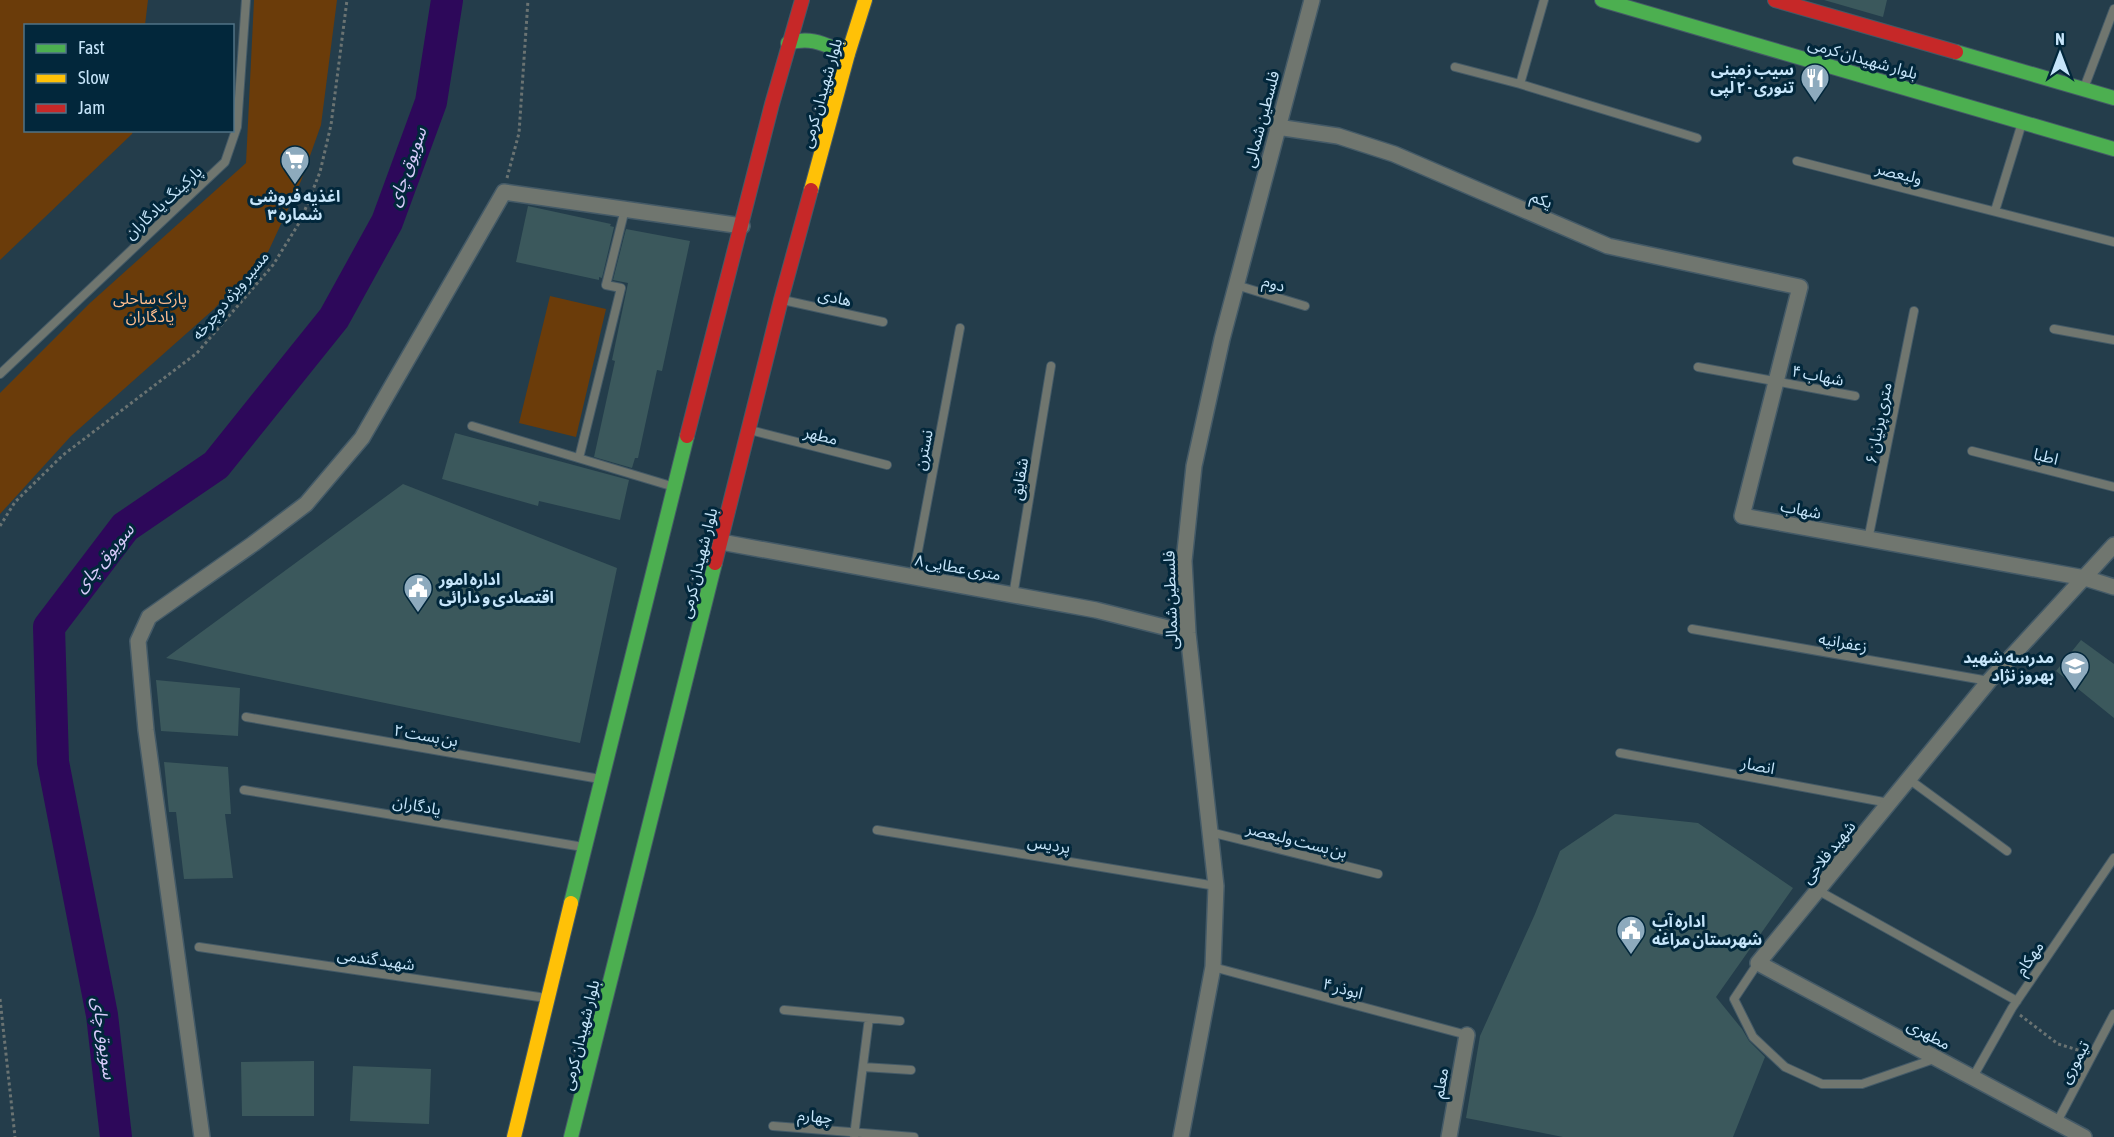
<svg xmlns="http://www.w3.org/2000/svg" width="2114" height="1137" font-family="'Asap Condensed','Noto Sans Arabic',sans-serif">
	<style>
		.green { fill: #6b3c0a }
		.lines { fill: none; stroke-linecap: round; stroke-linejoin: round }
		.river { stroke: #2d085a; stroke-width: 32 }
		.building { fill: #3b585c }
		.lane-casing { stroke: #445a67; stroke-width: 10 }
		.street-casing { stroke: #445a67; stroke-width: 18 }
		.fast-casing { stroke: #445a67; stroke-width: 16 }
		.slow-casing { stroke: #445a67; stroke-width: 16 }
		.jam-casing { stroke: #445a67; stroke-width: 16 }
		.path { stroke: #6a7372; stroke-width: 3; stroke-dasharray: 3 3; stroke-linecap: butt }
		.lane { stroke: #70766f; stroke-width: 8 }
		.street { stroke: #70766f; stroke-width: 15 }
		.fast { stroke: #4caf50; stroke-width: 14 }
		.slow { stroke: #ffc107; stroke-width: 14 }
		.jam { stroke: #c62828; stroke-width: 14 }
		.labels { text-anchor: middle; stroke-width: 6; stroke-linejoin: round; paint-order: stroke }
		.street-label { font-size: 16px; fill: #c6e5fa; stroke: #02273b }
		.poi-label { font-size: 16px; font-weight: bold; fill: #c6e5fa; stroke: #02273b; text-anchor: end }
		.park-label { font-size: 16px; fill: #febc8c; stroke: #02273b }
		.water-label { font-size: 18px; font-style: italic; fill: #d7cbfa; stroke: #02273b }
	</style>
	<rect width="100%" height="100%" fill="#243d4b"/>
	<path class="green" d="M0,0H148L145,25L26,26V130L133,131L132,134L0,260Z
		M254,0H337L321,125L301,181L268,252L214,309L71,436L0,514V393L90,303L246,163Z
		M550,296L606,309L576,437L519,423Z"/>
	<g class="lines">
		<path class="river" d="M116,1137L102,1015L53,762L49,627L125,527L216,465L334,318L387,222L431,102L447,0"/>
	</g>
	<path class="building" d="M1824,0H1887L1883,17Z
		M528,206L611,224L610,226L614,227L602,278L599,277V280L516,262Z
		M626,229L690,241L662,371L657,370L638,458H635L632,468L594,457L615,361L612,360L628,283L613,280Z
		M455,433L629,480L620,520L539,501L538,506L442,479Z
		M403,484L617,568L580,743L166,658Z
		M2081,640L2114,664V718L2056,671Z
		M156,680L240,688L238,736L161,731Z
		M164,762L228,767L231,814H225L233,878L184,879L176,812H169Z
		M1615,814L1698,823L1793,888L1716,997L1742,1029L1749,1041L1765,1057L1733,1137H1563L1466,1118L1480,1036L1535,914L1560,851Z
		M314,1061V1116H242L241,1062Z
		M353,1066L431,1069L429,1124L350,1121Z"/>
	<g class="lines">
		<g class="lane-casing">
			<path id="lane" d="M1544,0L1520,84L1697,138
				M1455,67L1520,84
				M2084,88L2114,9
				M1797,161L2114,242
				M1995,211L2022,123
				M1236,285L1305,306
				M783,300L883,322
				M2054,329L2114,340
				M1698,367L1855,396
				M0,374L225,162L237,127L246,0
				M472,426L671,486
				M750,430L887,465
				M1972,451L2114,487
				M579,458L621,288L606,285L625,209
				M1868,540L1914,311
				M913,577L960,328
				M1013,596L1051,366
				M1692,629L1989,681
				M246,717L600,779
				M1620,753L1889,803
				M1910,780L2007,851
				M244,790L583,847
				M877,830L1216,886
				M1210,832L1378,874
				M1819,891L2017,1001
				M199,947L546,998
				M1758,963L1734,999L1753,1037L1785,1067L1822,1084H1862L1934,1059
				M1213,967L1467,1035
				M784,1010L900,1021
				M863,1067L911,1070
				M1973,1077L2012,1008L2114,858
				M2057,1122L2114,1014
				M773,1126L914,1137
				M854,1136L869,1018"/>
		</g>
		<g class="street-casing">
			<path id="street" d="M1277,127L1338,136L1394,154L1608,246L1800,287L1742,516L2085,578L2114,587
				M721,542L1096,610L1188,633
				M202,1137L146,730L138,641L149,617L253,544L306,504L362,438L504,192L742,226
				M1181,1137L1213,967L1216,886L1188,633L1184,561L1194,466L1222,339L1312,0
				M1449,1137L1467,1035
				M2084,1137L1758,963L1989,681L2114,545"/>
		</g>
		<g class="fast-casing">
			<path id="fast" d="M1602,0L2114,149
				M788,43C813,36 825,45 848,54
				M1956,52L2114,98
				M571,903L687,436
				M571,1137L715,563"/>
		</g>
		<g class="slow-casing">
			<path id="slow" d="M811,190L848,54L865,0
				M514,1137L571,903"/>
		</g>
		<g class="jam-casing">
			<path id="jam" d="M1775,0L1956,52
				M687,436L772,104L802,0
				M715,563L781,300L811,190"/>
		</g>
		<path class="path" d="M507,178L519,133L528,0
			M0,526L15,502L63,455L197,353L273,265L301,220L320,172L331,125L347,0
			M0,999L15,1137
			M2020,1015L2058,1044L2081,1051"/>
		<use href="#lane" class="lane"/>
		<use href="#street" class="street"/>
		<use href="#fast" class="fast"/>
		<use href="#slow" class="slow"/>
		<use href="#jam" class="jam"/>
	</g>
	<defs>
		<g id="restaurant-pin" transform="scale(1.5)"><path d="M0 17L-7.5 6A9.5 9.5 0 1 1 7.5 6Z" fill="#8daabd" stroke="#02273b"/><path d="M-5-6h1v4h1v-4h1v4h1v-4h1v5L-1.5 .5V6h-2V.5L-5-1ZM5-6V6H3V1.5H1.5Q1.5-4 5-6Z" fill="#fff"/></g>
		<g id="supermarket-pin" transform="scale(1.5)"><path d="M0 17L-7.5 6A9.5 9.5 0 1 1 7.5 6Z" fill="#8daabd" stroke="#02273b"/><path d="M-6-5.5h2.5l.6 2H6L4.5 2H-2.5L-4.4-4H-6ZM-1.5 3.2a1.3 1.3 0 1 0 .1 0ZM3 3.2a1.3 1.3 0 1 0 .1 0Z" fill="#fff"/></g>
		<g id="civic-pin" transform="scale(1.5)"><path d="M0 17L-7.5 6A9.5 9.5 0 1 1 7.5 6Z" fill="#8daabd" stroke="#02273b"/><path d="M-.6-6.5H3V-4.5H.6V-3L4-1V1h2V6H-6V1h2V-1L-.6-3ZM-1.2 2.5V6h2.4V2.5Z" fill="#fff"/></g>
		<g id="school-pin" transform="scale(1.5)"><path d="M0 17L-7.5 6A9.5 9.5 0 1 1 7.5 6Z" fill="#8daabd" stroke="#02273b"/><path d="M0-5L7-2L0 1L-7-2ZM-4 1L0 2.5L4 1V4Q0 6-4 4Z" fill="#fff"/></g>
	</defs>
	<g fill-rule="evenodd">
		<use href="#restaurant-pin" x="1815" y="78"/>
		<use href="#supermarket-pin" x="295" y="160"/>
		<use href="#civic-pin" x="418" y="588"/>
		<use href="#school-pin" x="2075" y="666"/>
		<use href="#civic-pin" x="1631" y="930"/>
	</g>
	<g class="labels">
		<g class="street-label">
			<text transform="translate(1863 58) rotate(16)" y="6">بلوار شهیدان کرمی</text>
			<text transform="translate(821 93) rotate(-74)" y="6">بلوار شهیدان کرمی</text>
			<text transform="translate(1261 119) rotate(-75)" y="6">فلسطین شمالی</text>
			<text transform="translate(1899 173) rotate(14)" y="6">ولیعصر</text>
			<text transform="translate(1542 199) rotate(23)" y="6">یکم</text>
			<text transform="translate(163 202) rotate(-43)" y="6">پارکینگ یادگاران</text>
			<text transform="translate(1274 283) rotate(17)" y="6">دوم</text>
			<text transform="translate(230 295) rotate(-50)" y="6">مسیر ویژه دوچرخه</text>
			<text transform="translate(835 297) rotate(12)" y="6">هادی</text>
			<text transform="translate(1818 375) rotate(11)" y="6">شهاب ۴</text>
			<text transform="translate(1878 423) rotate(-79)" y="6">۶ متری پرنیان</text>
			<text transform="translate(821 435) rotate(14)" y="6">مطهر</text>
			<text transform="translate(923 450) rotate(-79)" y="6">نسترن</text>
			<text transform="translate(2046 456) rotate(14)" y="6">اطبا</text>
			<text transform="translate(1019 479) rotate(-81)" y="6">شقایق</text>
			<text transform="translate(1801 509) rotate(11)" y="6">شهاب</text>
			<text transform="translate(698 563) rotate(-76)" y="6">بلوار شهیدان کرمی</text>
			<text transform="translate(958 567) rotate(10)" y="6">۸ متری عطایی</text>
			<text transform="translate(1170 600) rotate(-92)" y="6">فلسطین شمالی</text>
			<text transform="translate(1843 642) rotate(10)" y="6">زعفرانیه</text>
			<text transform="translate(426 735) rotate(10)" y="6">بن بست ۲</text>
			<text transform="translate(1758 765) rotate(11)" y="6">انصار</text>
			<text transform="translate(417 805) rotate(10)" y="6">یادگاران</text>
			<text transform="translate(1297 840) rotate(14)" y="6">بن بست ولیعصر</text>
			<text transform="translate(1049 844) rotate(9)" y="6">پردیس</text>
			<text transform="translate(1828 852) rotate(-51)" y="6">شهید فلاحی</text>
			<text transform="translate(2029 958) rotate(-56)" y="6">مهکام</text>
			<text transform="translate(376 959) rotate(8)" y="6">شهید گندمی</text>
			<text transform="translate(1343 988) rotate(15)" y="6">ابوذر ۴</text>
			<text transform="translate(1929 1034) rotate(28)" y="6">مطهری</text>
			<text transform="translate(580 1035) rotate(-76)" y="6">بلوار شهیدان کرمی</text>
			<text transform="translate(2074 1062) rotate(-62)" y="6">تیموری</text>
			<text transform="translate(1440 1083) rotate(-80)" y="6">معلم</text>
			<text transform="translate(815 1116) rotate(5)" y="6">چهارم</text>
		</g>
		<g class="poi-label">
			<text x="1794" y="75">سیب زمینی<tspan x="1794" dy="18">تنوری - ۲ لپی</tspan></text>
			<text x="295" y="202" text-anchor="middle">اغذیه فروشی<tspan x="295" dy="18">شماره ۳</tspan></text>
			<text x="439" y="585" text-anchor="start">اداره امور<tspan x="439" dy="18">اقتصادی و دارائی</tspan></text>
			<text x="2054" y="663">مدرسه شهید<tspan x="2054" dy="18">بهروز نژاد</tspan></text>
			<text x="1652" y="927" text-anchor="start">اداره آب<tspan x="1652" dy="18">شهرستان مراغه</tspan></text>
		</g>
		<g class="park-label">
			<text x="150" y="304">پارک ساحلی<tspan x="150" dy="18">یادگاران</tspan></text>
		</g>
		<g class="water-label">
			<text transform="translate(407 167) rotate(-70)" y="6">سویوق چای</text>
			<text transform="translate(104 558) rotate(-50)" y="6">سویوق چای</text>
			<text transform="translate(104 1038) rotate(82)" y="6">سویوق چای</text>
		</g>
	</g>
	<rect x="24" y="24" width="210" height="108" fill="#02273b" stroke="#507387" stroke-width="1.5"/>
	<rect x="36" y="44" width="30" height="9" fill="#4caf50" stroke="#507387" stroke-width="1.5"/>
	<text x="78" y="54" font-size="18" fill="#c6e5fa">Fast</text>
	<rect x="36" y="74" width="30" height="9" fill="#ffc107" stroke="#507387" stroke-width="1.5"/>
	<text x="78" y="84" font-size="18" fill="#c6e5fa">Slow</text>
	<rect x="36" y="104" width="30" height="9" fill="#c62828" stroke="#507387" stroke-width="1.5"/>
	<text x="78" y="114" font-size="18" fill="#c6e5fa">Jam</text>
	<g transform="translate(2060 54)" stroke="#02273b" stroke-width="4.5" paint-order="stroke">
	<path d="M0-4.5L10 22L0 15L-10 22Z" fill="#c6e5fa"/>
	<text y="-9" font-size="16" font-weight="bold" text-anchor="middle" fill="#c6e5fa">N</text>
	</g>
</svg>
